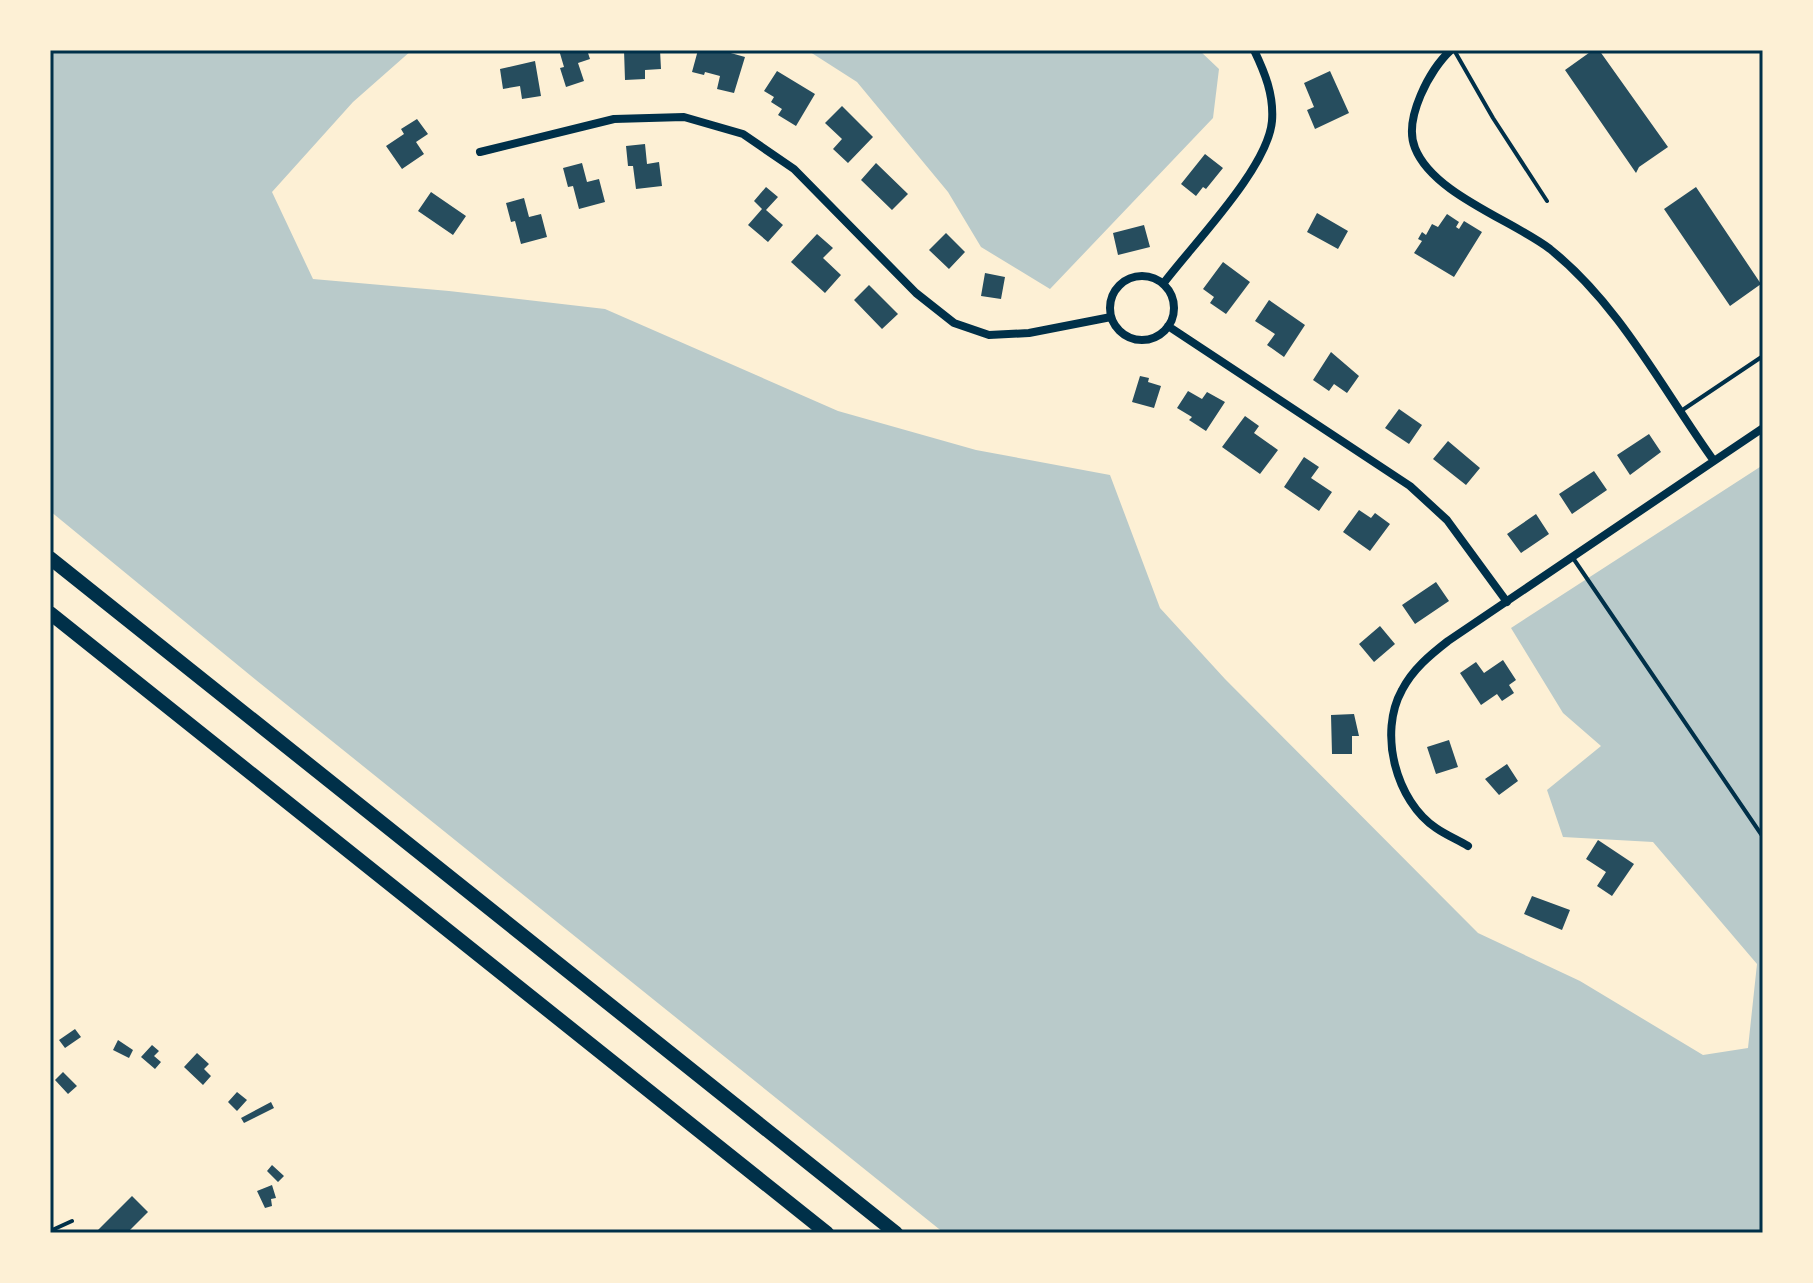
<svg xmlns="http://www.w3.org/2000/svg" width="1813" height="1283" font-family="Karla,sans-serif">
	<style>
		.green { fill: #b9caca }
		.building { fill: #264d5e }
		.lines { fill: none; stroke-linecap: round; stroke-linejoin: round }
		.service { stroke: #003049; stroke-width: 4 }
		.minor { stroke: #003049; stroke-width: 8 }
		.motorway { stroke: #003049; stroke-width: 14 }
		.neatline { fill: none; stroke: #003049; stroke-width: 3 }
	</style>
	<rect width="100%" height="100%" fill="#fdf0d5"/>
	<path class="green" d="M50,50H412L353,102L272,192L313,279L449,291L605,309L838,411L976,450L1110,475L1160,608L1225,679L1478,933L1580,981L1703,1055L1748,1048L1757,964L1653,842L1563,837L1547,790L1601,746L1563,713L1511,628L1763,465V1233H944L256,680L50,511Z
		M807,50H1199L1219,69L1213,118L1050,289L981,247L948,192L857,82Z"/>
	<path class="building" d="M559,50H587L590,59L578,63L584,81L566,87L560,68L564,67Z
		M624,50H660L661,69L645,70V79L625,80Z
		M698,50H720L745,57L734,93L717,89L720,76L705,72L704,75L692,72Z
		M1593,50H1599L1668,147L1639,167L1636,173L1565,70Z
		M535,61L541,96L522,99L520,86L503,89L500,69Z
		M777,71L815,94L796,126L778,115L782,109L771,102L774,97L764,91Z
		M1330,71L1349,113L1315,129L1307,110L1314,107L1304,83Z
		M842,106L873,137L848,163L833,149L842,139L825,123Z
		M417,119L428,134L416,142L424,154L402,169L386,146L404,134L401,129Z
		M645,144L647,164L659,162L662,186L636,189L633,166H628L626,146Z
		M1205,154L1223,168L1206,189L1203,187L1196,196L1181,184Z
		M582,163L587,182L599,179L605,202L579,209L573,186L568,187L563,168Z
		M876,163L908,194L892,210L861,180Z
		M766,187L778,197L766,210L783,225L768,242L748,225L762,209L754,201Z
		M1696,187L1761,284L1730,306L1664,209Z
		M431,192L466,216L453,235L418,211Z
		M524,198L529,217L541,214L547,237L521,244L515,221L511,222L506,203Z
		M1317,213L1348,231L1338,249L1307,232Z
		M1447,214L1459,222L1456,227L1459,229L1464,221L1482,232L1454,277L1414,253L1422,241L1418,239L1422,232L1426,235L1432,224L1438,227Z
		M1144,225L1150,247L1118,255L1113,233Z
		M946,233L965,252L949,269L929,250Z
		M817,234L833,248L823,258L841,275L825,293L791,262Z
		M1223,262L1250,282L1226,314L1210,303L1214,297L1203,289Z
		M985,273L1005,277L1001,299L981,296Z
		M869,285L898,314L882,329L854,300Z
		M1269,300L1305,325L1284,357L1267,345L1275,334L1255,321Z
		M1331,352L1359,376L1347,393L1334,384L1329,391L1313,380Z
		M1140,376L1149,378L1148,382L1161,386L1154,408L1132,402Z
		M1188,391L1202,399L1207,392L1225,402L1206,431L1189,420L1192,417L1177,408Z
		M1399,409L1422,425L1409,444L1385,428Z
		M1245,416L1259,426L1254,433L1278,450L1260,474L1222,447Z
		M1649,434L1661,452L1630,475L1617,455Z
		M1448,441L1480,468L1466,485L1433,459Z
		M1304,457L1319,467L1311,478L1332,492L1319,511L1284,487Z
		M1594,471L1607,490L1572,514L1559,494Z
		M1359,510L1371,518L1375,513L1390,524L1370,551L1343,532Z
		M1536,514L1549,534L1521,553L1507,534Z
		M1436,582L1449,601L1415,624L1402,605Z
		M1380,626L1395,644L1374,662L1359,644Z
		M1503,660L1516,680L1509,685L1514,693L1502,701L1497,694L1481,705L1460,673L1476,662L1484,673Z
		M1354,714L1359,736H1352V754H1332L1331,715Z
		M1449,740L1458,767L1436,774L1427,747Z
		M1507,764L1518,781L1499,795L1485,779Z
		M1598,840L1634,864L1612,896L1597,886L1606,872L1586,859Z
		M1532,896L1570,910L1562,930L1524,914Z
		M75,1029L81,1037L65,1048L59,1040Z
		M118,1040L133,1050L129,1058L113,1050Z
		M152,1045L159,1051L154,1056L161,1062L155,1069L141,1057Z
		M197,1053L209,1064L204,1069L211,1076L203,1085L184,1067Z
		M63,1072L77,1086L68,1094L55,1080Z
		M237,1092L247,1100L237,1111L228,1102Z
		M271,1102L274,1108L244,1123L241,1118Z
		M272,1165L284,1176L278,1182L267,1171Z
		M272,1185L276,1198L271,1199L272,1206L265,1208L257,1191Z
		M132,1196L148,1212L127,1233H95Z"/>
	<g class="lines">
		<path class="service" d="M1454,50L1493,118L1547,201
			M1681,411L1763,356
			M1573,558L1763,837
			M50,1231L72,1221"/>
		<path class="minor" d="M1451,50C1430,69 1403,119 1415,148C1433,194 1512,220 1550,249C1620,305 1663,390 1714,461L1763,428
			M480,152L614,119L684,117L743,134L794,169L916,293L954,323L989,335L1029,333L1111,317
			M1110 308a32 32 0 1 1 64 0a32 32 0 1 1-64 0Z
			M1163,284C1193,244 1268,168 1272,121C1274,95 1265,73 1254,50
			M1168,326L1410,486L1447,520L1507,602
			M1468,846C1458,840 1446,835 1436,828C1396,801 1378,733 1402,690C1413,669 1430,655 1448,641L1714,461"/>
		<path class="motorway" d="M50,558L896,1233
			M50,613L827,1233"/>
	</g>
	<rect width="1813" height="1283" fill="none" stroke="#fdf0d5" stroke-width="104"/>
	<rect x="52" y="52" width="1709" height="1179" class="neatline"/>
</svg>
